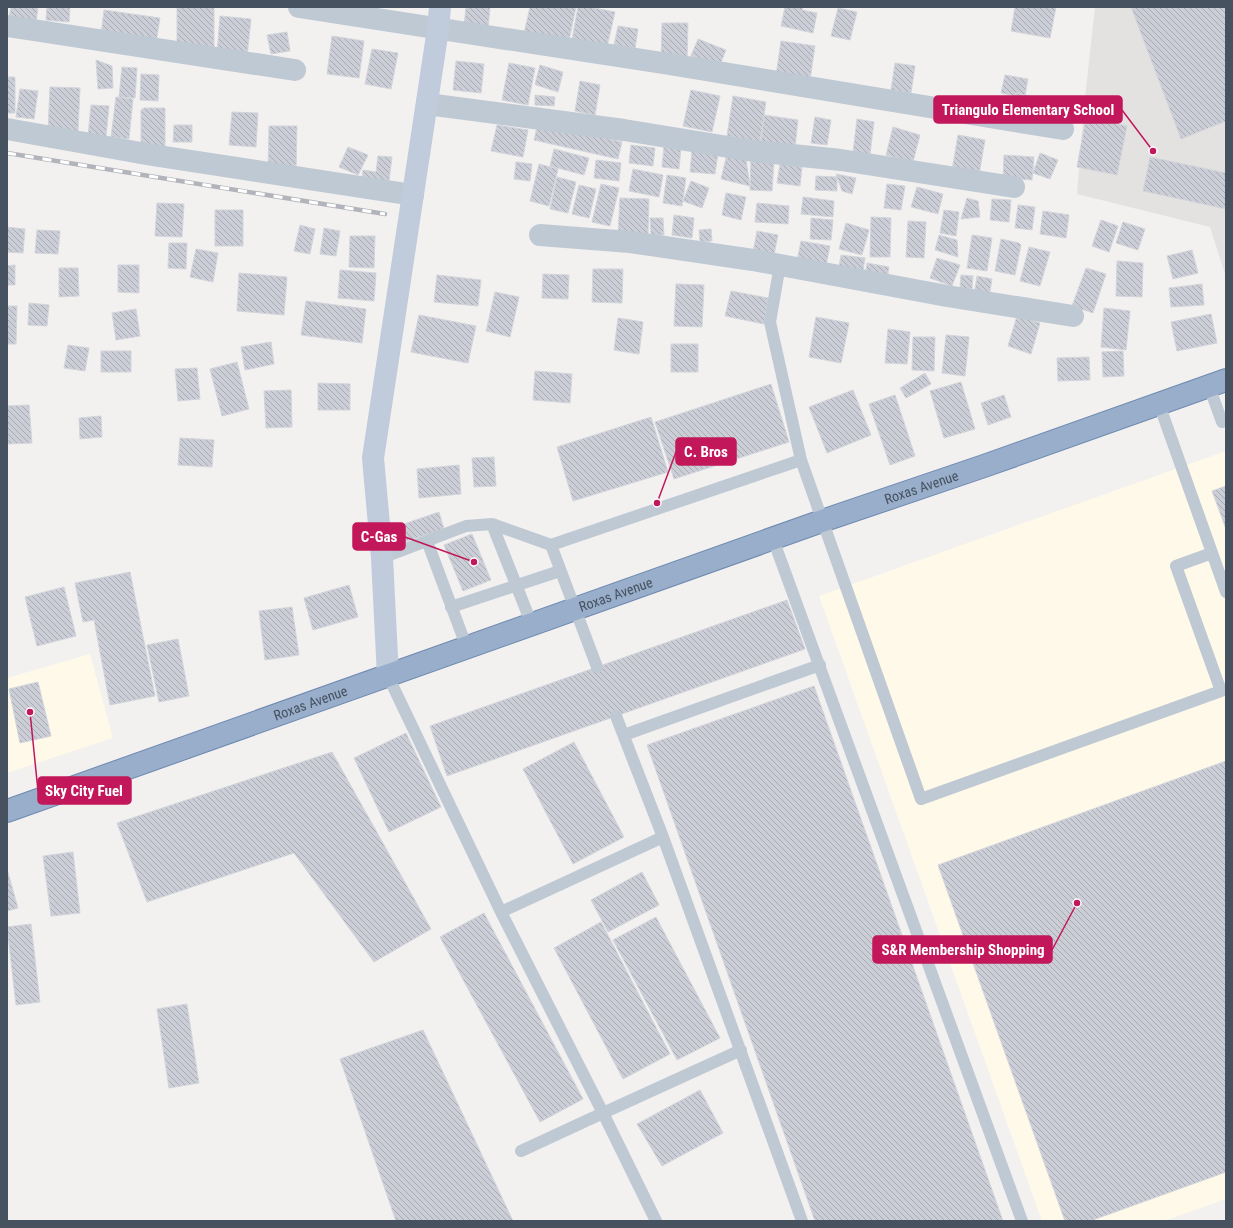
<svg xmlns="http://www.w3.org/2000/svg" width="1233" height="1228" font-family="'Roboto Condensed',sans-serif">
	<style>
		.commercial { fill: #fef9e8 }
		.education { fill: #e4e1e1 }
		.building { fill: url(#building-back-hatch); stroke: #d3d5dc }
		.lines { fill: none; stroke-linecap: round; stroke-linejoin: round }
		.trunk-casing { stroke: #6d89b0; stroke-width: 24 }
		.service { stroke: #bfc9d3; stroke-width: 12 }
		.minor { stroke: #bfc9d3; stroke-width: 22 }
		.secondary { stroke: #c0cbdb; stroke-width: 22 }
		.trunk { stroke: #98aeca; stroke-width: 22 }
		.rail-casing { stroke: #b1b4bb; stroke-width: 4.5 }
		.rail { stroke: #fff; stroke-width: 3; stroke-dasharray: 9; stroke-linecap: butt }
		.labels { text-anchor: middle; stroke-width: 4; stroke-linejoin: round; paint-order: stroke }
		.street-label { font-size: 14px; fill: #465260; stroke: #fff }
		.leader { fill: none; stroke: #c2185b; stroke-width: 1.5 }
		.callout-dot { fill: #c2185b; stroke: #fff; stroke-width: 1.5 }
		.callout { fill: #c2185b; stroke: #c2185b; stroke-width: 1.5 }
		.callout-label { font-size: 15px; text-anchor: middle; font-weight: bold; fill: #fff }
	</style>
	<defs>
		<pattern id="building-back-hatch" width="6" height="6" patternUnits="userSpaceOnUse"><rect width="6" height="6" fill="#cbced6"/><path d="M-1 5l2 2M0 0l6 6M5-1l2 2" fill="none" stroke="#a7aab1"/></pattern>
	</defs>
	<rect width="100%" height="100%" fill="#f3f0f0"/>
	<path class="commercial" d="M1226,451V1199L1164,1221H1042L819,596Z
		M90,654L113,738L7,773V678Z"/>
	<path class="education" d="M1095,7H1226V277L1210,227L1077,194L1084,107Z"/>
	<path class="building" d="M11,7H38L36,23L9,18Z
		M47,7H70L69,22L46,20Z
		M177,7H214V48H177Z
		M466,7H490L488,30L464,27Z
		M530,7H576L569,40L524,33Z
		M578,7H589L615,12L607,47L572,40Z
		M785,7H803L802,10L817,13L813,33L781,26Z
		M1015,7H1056L1050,38L1011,31Z
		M1131,7H1226V121L1181,139Z
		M838,8L857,12L850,40L831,36Z
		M104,10L160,18L156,43L101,35Z
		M220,16L251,19L247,57L217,54Z
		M662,23H688L687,61L661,60Z
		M618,26L638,29L634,55L613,50Z
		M287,32L290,51L271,54L267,35Z
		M332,36L364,41L359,78L327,74Z
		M698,39L726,50L719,67L691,56Z
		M781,41L815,46L810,80L776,76Z
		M372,49L398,53L391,89L365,84Z
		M96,60L112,66L113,88L98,89Z
		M456,61L484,64L481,93L453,90Z
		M509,63L535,68L528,105L502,100Z
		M895,63L915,66L911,93L891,90Z
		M540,65L563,72L558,92L536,85L535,84Z
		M122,67L137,68L135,98L119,97Z
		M141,74L159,75L158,101L140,100Z
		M1005,75L1028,79L1025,95L1016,93L1015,96L1001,93Z
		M7,77H15V113H7Z
		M580,81L600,85L595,115L575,111Z
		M50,87L80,88L78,132L48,130Z
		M20,89L38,91L34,119L16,117Z
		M691,90L720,96L712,132L683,126Z
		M1016,93L1025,95V97L1015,96Z
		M535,95L555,97L554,106L535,105Z
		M1025,95L1035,97L1032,113L1013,108L1015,96L1025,97Z
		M733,96L766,102L760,142L727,136Z
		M116,97L133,99L129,139L111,137Z
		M91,105L109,106L106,137L88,136Z
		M144,108H165V147H141V110Z
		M232,112L258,113L256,147L229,145Z
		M764,115L798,120L795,148L761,143Z
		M815,117L831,120L827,145L811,143Z
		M1086,118L1127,126L1117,175L1077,167Z
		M857,119L874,122L870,154L853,152Z
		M538,123L622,142L618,159L534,140Z
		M174,125H192V142H173Z
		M497,125L528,130L523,157L491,151Z
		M269,126H297L296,171H268Z
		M893,127L920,135L913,162L886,155Z
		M958,135L985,140L979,175L952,170Z
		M631,145L655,148L653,166L629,163Z
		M664,146L681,148L679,169L662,167Z
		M348,147L368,155L358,175L339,167Z
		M554,149L589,158L584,175L550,166Z
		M692,150L718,153L715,174L690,172Z
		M1040,153L1058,160L1050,179L1033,173Z
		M727,154L746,159L750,186L721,179Z
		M1004,155L1034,157L1032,180L1003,178Z
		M378,156L392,157L388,189L361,185L363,170L376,172Z
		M1150,157L1226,173V209L1143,191Z
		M596,160L621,163L619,181L594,178Z
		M751,160L774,161L772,191L750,190Z
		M516,162L532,164L530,181L514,179Z
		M539,164L558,169L549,206L530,201Z
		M780,164L802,167L800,186L777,183Z
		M633,169L663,175L659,197L629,191Z
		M836,174L856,178L852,194L842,191Z
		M667,175L686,178L682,206L663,203Z
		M816,176L837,177V191L815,190Z
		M557,177L576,182L568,213L550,209Z
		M691,181L709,188L702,208L683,201Z
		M601,184L619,188L610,226L592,222Z
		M887,184L905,186L901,210L884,208Z
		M579,185L596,189L589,218L572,214Z
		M917,187L943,194L938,214L911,207Z
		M726,193L746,197L741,220L722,215Z
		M803,197L834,201L833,217L801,214Z
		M620,198L649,199L648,234L618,233Z
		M967,198L978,201L980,217L961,219Z
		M992,199L1011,200L1009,222L990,220Z
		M157,203L184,204L182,237L155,236Z
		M757,203L789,206L788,224L755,222Z
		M1018,205L1035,207L1032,230L1015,228Z
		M215,210H243V246H215Z
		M944,210L959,212L956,236L940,233Z
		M1043,211L1069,215L1066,238L1040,234Z
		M674,215L694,218L692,238L672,235Z
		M871,217L891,218L890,257H870Z
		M650,218H663L664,235H651Z
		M811,218L833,220L831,240L810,239Z
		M1101,220L1118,226L1109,252L1092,246Z
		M908,221L926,222L924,258L906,257Z
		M1123,222L1145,229L1138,250L1116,243Z
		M846,223L869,230L862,255L839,249Z
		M300,225L315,229L310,254L294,251Z
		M7,227L25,229L23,253L7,252Z
		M324,228L340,231L336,256L320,254Z
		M711,229L712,241L700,242L699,230Z
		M37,230L60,231L58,254L35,253Z
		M757,231L778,235L774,255L753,252Z
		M939,235L957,240L958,257L935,250Z
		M972,235L992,238L987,271L967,268Z
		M350,236H375L374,268L349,267Z
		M1001,239L1019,243L1021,245L1015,275L995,271Z
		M801,241L830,246L826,266L797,261Z
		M169,243H187L186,269L168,268Z
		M1029,247L1050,252L1040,286L1020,281Z
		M196,249L218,253L213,282L190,277Z
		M1192,250L1198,273L1173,279L1167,256Z
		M841,255L865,258L862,277L838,273Z
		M937,258L960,265L952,286L930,278Z
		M1117,261L1143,263L1142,297L1116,296Z
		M867,263L889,267L887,280L865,277Z
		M15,265V285H7V266Z
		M118,265H139V293L118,292Z
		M59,268H78L79,296L59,297Z
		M1086,268L1106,274L1093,313L1072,306Z
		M593,269H623L622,303L592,302Z
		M340,270L376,273L374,301L338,298Z
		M239,273L287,277L284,315L237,311Z
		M543,274L569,275L568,299L542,298Z
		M437,275L481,280L478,306L434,302Z
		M961,275L973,276L972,289L960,288Z
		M977,276L992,279L989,298L974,295Z
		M676,284L704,285L702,327L674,326Z
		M1202,284L1204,305L1171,307L1169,288Z
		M731,291L768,298L764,324L725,316Z
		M495,292L519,297L510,337L486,331Z
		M306,301L366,309L362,343L301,335Z
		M29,303L49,305L47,326L28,325Z
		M7,306H17L16,344H7Z
		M1104,308L1130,311L1126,350L1101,347Z
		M136,309L140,336L116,340L112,313Z
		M1211,314L1217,343L1177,351L1171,322Z
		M419,315L476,326L468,363L411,352Z
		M1017,316L1040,323L1031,354L1008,346Z
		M816,317L849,323L841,363L809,357Z
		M618,318L643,322L639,354L614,350Z
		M888,329L910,332L907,364L885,363Z
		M946,335L969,337L965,376L942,373Z
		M913,337H935L934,371L912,370Z
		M271,342L274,364L245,370L241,347Z
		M671,344H698V372H671Z
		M68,345L89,348L85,371L64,368Z
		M101,351H131V372H101Z
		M1123,351L1124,376L1103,377L1102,352Z
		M1089,357L1090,380L1058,381L1057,358Z
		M237,362L249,409L222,416L210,369Z
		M197,368L200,399L178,401L175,369Z
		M535,371L572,374L570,403L533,400Z
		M925,373L931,384L906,398L900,388Z
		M961,382L975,429L944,438L930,391Z
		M318,383L350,384V410H318Z
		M771,384L789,442L674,479L655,422Z
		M291,390L292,427L266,428L264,391Z
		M853,390L871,435L827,453L809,407Z
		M895,395L915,456L890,465L869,404Z
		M1004,395L1011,417L988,425L981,403Z
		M29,405L32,443L8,444L7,406Z
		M101,416L102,437L80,439L79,418Z
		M651,417L668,472L573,501L557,447Z
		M180,438L214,440L212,467L178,465Z
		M494,457L496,486L474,487L472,458Z
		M459,465L461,494L419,498L417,469Z
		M1226,486V529L1212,491Z
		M439,512L444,529L404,542L398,526Z
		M472,534L491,580L463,591L444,545Z
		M130,572L155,696L110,705L94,620L83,622L75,583Z
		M349,585L358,617L313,630L304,598Z
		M64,587L76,636L37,646L25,597Z
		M787,600L805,649L447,776L430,726Z
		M292,607L299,655L265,660L259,611Z
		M178,639L189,696L159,702L147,645Z
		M38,682L51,736L20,743L9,689Z
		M814,686L1003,1221H815L647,745Z
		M406,733L441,807L389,832L354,758Z
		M574,742L624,837L573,864L523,769Z
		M332,752L431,929L374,962L294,853L147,902L117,823Z
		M1226,761V1172L1090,1221H1065L938,865Z
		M73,852L80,913L51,916L43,856Z
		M7,869L18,908L7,911Z
		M642,872L659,905L608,932L591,900Z
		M484,913L583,1099L540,1122L440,937Z
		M656,917L720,1038L677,1060L613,940Z
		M601,922L670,1054L623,1079L554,948Z
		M31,924L40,1002L16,1005L7,927Z
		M187,1004L199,1083L169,1088L157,1009Z
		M423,1030L513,1221H396L340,1059Z
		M700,1090L723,1133L662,1166L637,1124Z"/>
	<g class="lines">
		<g class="trunk-casing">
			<g id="trunk">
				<path id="s1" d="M7,811L822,521L984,466L1226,380"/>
			</g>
		</g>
		<path class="service" d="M780,265L770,322L801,460L921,799L1221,691L1176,566L1212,553
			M1209,386L1222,422L1226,420
			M1159,404L1226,592
			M492,524L532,625
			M773,539L1022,1221
			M427,541L467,648
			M551,545L597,667
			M382,558L466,526L492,524L551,545L801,460
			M451,607L560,571
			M388,676L501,912L603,1113L656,1221
			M616,716L663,837L802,1221
			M624,735L820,665
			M501,912L663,837
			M521,1151L603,1113L741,1050"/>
		<path class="minor" d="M299,7L669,64L1063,129
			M7,26L295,70
			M427,104L624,130L753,151L841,160L1014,187
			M7,129L152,155L413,195
			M540,235L630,242L753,260L947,296L1073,316"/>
		<path class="secondary" d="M388,676L382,558L373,458L438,29L440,7"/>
		<use href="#trunk" class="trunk"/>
		<g class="rail-casing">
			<path id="rail" d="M7,153L385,214"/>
		</g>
		<use href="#rail" class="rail"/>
	</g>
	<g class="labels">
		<g class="street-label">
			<text dy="5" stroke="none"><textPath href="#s1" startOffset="970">Roxas Avenue</textPath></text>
			<text dy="5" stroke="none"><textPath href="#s1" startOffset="646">Roxas Avenue</textPath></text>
			<text dy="5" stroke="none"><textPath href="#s1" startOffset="322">Roxas Avenue</textPath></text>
		</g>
	</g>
	<path class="leader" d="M1153 151L1122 110M657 503L676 452M474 562L405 537M30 712L38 791M1077 903L1052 950"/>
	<g class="callout-dot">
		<circle cx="1153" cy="151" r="4"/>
		<circle cx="657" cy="503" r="4"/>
		<circle cx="474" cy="562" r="4"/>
		<circle cx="30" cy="712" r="4"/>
		<circle cx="1077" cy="903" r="4"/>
	</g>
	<g class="callout">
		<rect x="934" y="96" width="188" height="27" rx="4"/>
		<rect x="676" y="438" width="60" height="27" rx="4"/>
		<rect x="353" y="523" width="52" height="27" rx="4"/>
		<rect x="38" y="777" width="93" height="27" rx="4"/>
		<rect x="873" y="936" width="179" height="27" rx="4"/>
	</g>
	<g class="callout-label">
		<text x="1028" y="115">Triangulo Elementary School</text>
		<text x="706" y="457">C. Bros</text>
		<text x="379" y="542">C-Gas</text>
		<text x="84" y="796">Sky City Fuel</text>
		<text x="963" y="955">S&amp;R Membership Shopping</text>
	</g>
	<rect width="1233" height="1228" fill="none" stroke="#465260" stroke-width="16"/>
</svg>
